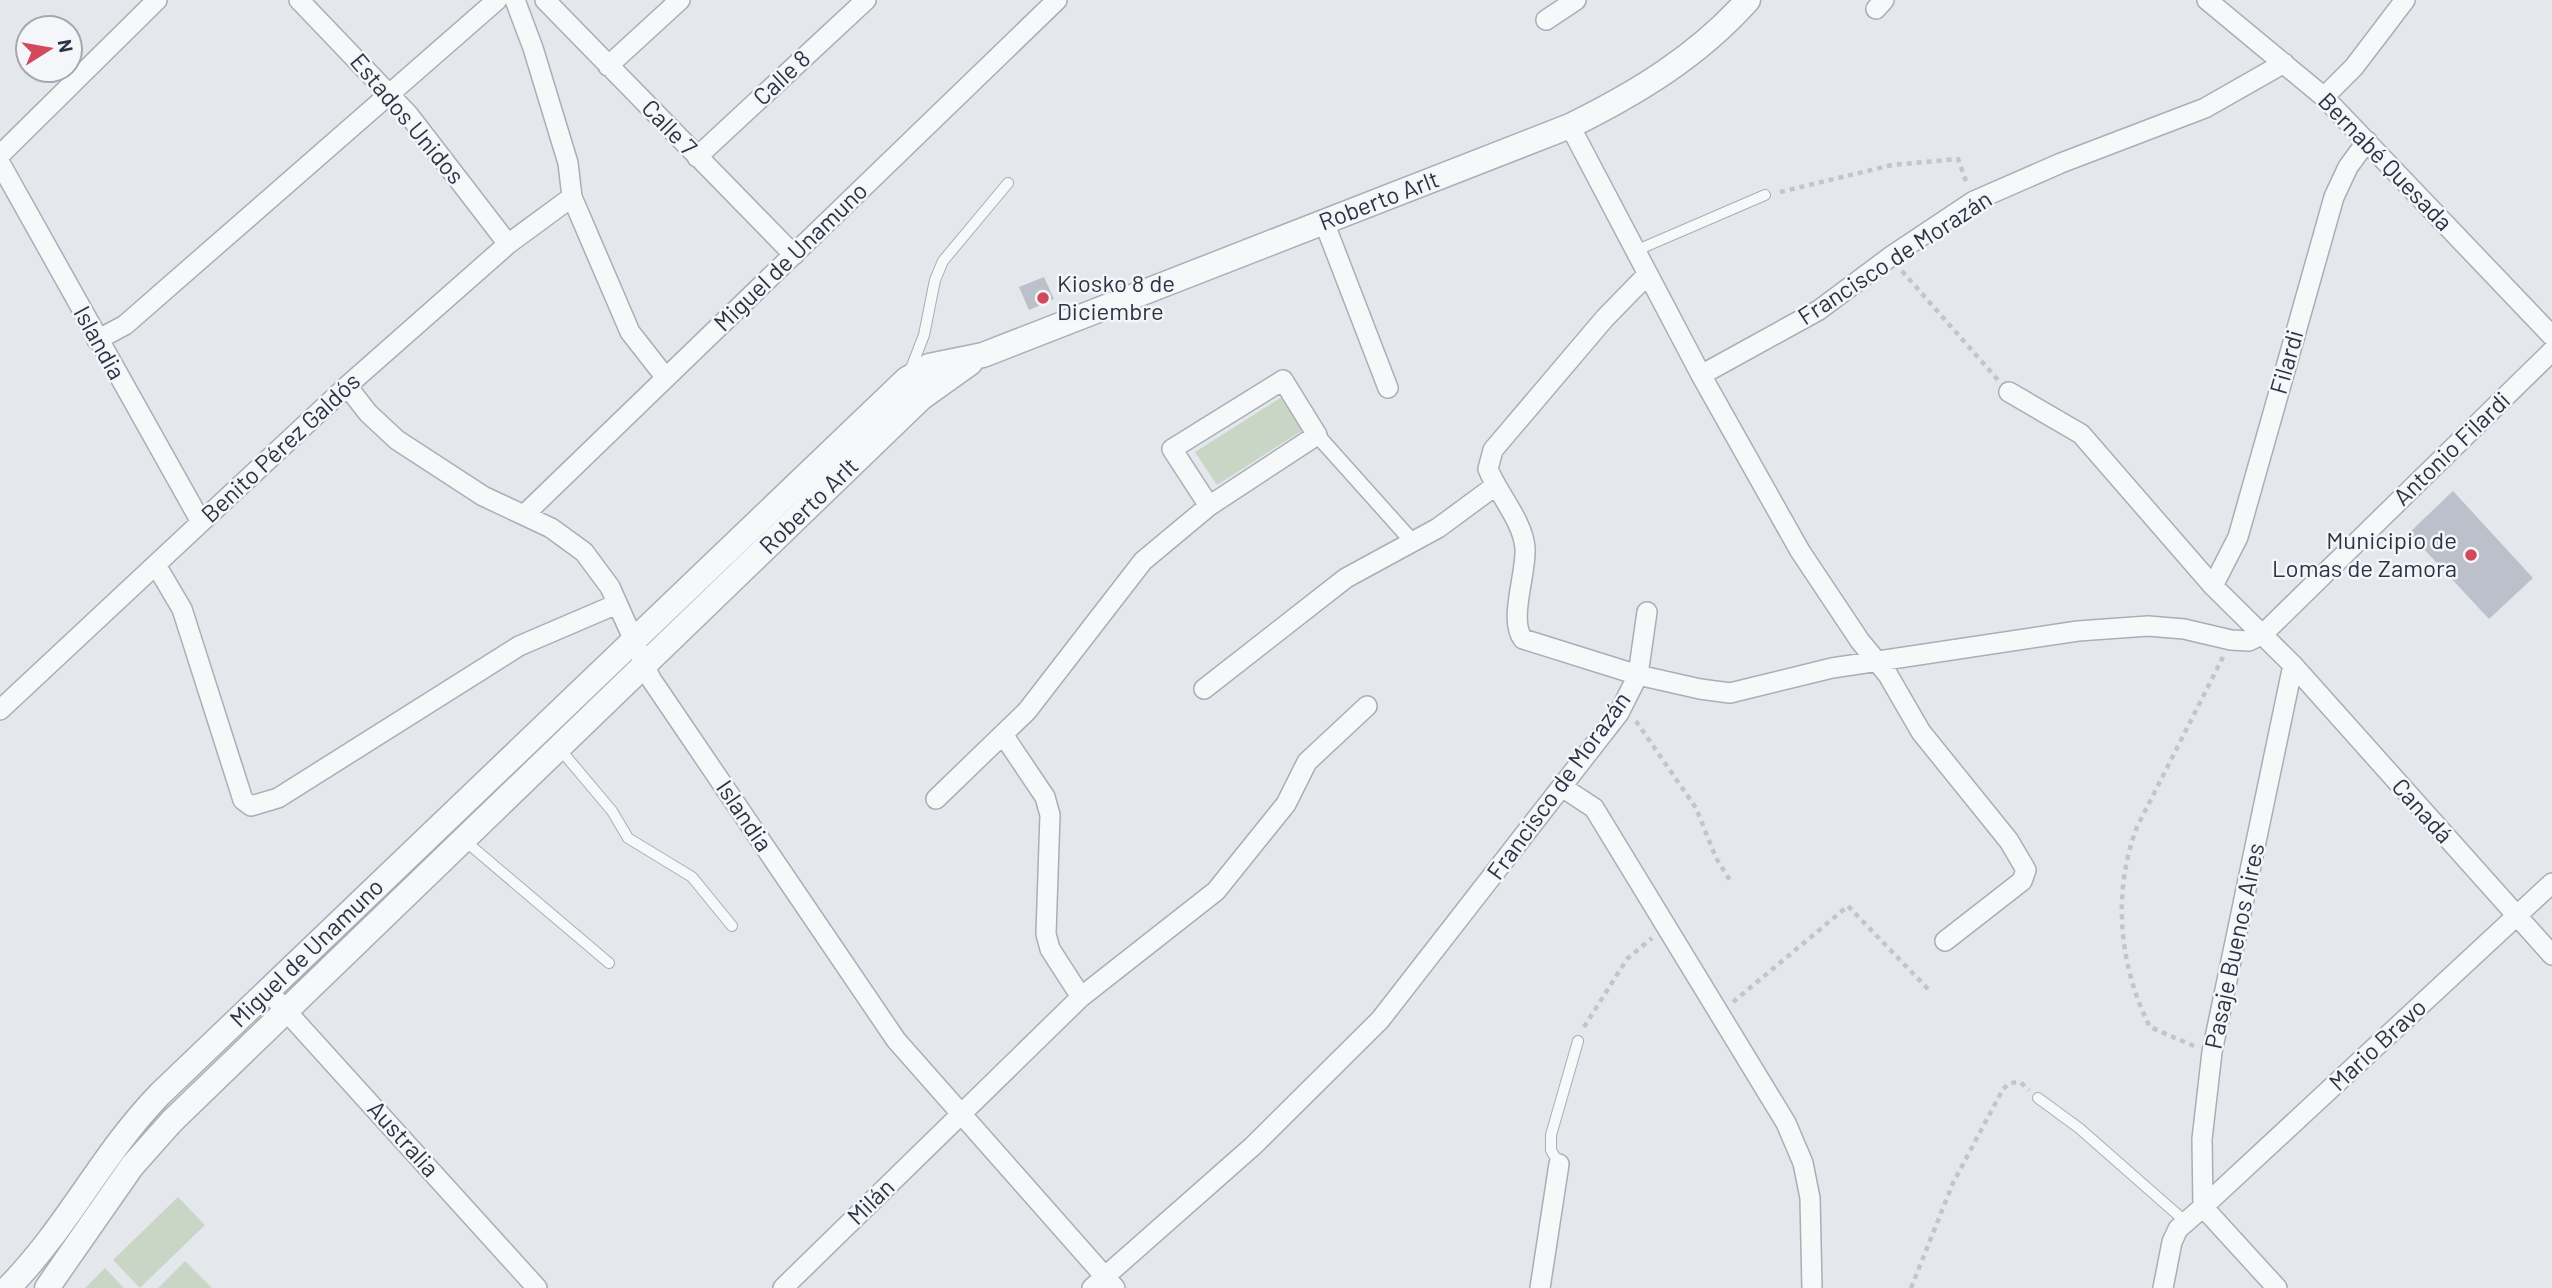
<svg xmlns="http://www.w3.org/2000/svg" width="2552" height="1288" font-family="Barlow,sans-serif">
	<style>
		.green { fill: #c9d6c5 }
		.building { fill: #bbc0ca }
		.lines { fill: none; stroke-linecap: round; stroke-linejoin: round }
		.service-casing { stroke: #a9aeb7; stroke-width: 12 }
		.pedestrian-casing { stroke: #a9aeb7; stroke-width: 17 }
		.minor-casing { stroke: #a9aeb7; stroke-width: 22 }
		.tertiary-casing { stroke: #a9aeb7; stroke-width: 27 }
		.path { stroke: #c2c5cb; stroke-width: 4.5; stroke-dasharray: 5 5; stroke-linecap: butt }
		.service { stroke: #f7f8fa; stroke-width: 10 }
		.pedestrian { stroke: #f7f8fa; stroke-width: 14 }
		.minor { stroke: #f7f8fa; stroke-width: 19 }
		.tertiary { stroke: #f7f8fa; stroke-width: 24 }
		.poi-dot { fill: #d1495b; stroke: #f4f6f9; stroke-width: 2.5 }
		.labels { text-anchor: middle; stroke-width: 5; stroke-linejoin: round; paint-order: stroke }
		.street-label { font-size: 24px; fill: #2b3445; stroke: #f4f6f9 }
		.poi-label { font-size: 24px; fill: #2b3445; stroke: #f4f6f9; text-anchor: start }
	</style>
	<rect width="100%" height="100%" fill="#e4e7ec"/>
	<path class="green" d="M1282,397L1303,430L1217,485L1195,452Z
		M178,1197L205,1225L140,1288L113,1260Z
		M185,1261L212,1288H158Z
		M105,1268L124,1288H85Z"/>
	<path class="building" d="M1044,277L1054,299L1029,310L1019,287Z
		M2453,491L2533,578L2489,619L2409,533Z"/>
	<g class="lines">
		<g class="service-casing">
			<path id="service" d="M1635,251L1765,195
				M910,371L924,335L935,280L943,261L1008,183
				M559,748L612,811L628,838L692,877L732,926
				M464,840L609,963
				M2038,1098L2079,1128L2186,1222
				M1559,1164L1551,1150V1135L1578,1041"/>
		</g>
		<g class="pedestrian-casing">
			<path id="pedestrian" d="M1317,435L1411,540"/>
		</g>
		<g class="minor-casing">
			<path id="minor" d="M299,0L408,114L508,244
				M515,0L533,48L568,163L572,197L630,332L666,378
				M545,0L794,255
				M2207,0L2324,97L2552,336
				M1876,9L1884,0
				M1546,20L1576,0
				M608,66L680,0
				M2324,97L2354,67L2405,0
				M1570,126L1701,375L1800,551L1860,641L1888,675L1921,732L2009,841L2026,870L2022,881L1945,941
				M0,155L157,0
				M697,157L866,0
				M0,163L201,522
				M1324,222L1388,388
				M97,340L125,325L497,0
				M1701,375L1819,310L1890,257L1974,201L2061,163L2205,108L2284,63
				M347,386L368,413L397,440L483,496L551,528L584,552L610,587L651,679L896,1040L1115,1288
				M2009,392L2081,434L2213,586L2293,665L2552,955
				M525,514L1057,0
				M156,565L182,609L243,800L251,806L278,798L519,646L617,604
				M2213,586L2238,537L2334,197L2348,167L2367,141
				M1647,612L1638,675L1523,639C1508,620 1527,572 1525,548C1523,521 1498,494 1488,469L1493,450L1605,318L1647,275
				M1204,689L1346,578L1438,528L1495,486
				M0,710L347,386L508,244L572,197
				M1004,736L1045,797L1050,815L1046,934L1050,949L1081,997
				M1562,787L1594,808L1786,1123L1803,1163L1810,1198L1812,1288
				M936,799L1027,711L1143,561L1209,506L1317,435L1283,380L1172,449L1209,506
				M268,991L537,1288
				M783,1288L1081,997L1216,891L1286,804L1307,762L1367,706
				M1092,1288L1253,1146L1380,1020L1619,713L1638,675L1700,689L1730,693L1832,668L2078,631L2148,626L2184,629L2231,640L2249,641L2263,634L2552,351
				M1540,1288L1559,1164
				M2163,1288L2172,1242L2178,1229L2203,1207L2202,1139L2212,1052L2293,665
				M2277,1288L2203,1207L2552,883"/>
		</g>
		<g class="tertiary-casing">
			<path id="tertiary" d="M8,1288C68,1227 101,1155 160,1094L907,379L929,366L983,355L1570,126C1637,93 1698,56 1748,0
				M47,1288L132,1166L172,1121L921,398L970,363"/>
		</g>
		<path class="path" d="M1780,192L1892,165L1958,159L1967,184
			M1902,271L1998,380
			M1636,721L1696,808L1716,858L1731,882
			M1733,1002L1848,906L1928,989
			M1584,1027L1627,959L1652,938
			M2194,1046L2150,1027C2119,966 2112,892 2137,827L2223,657
			M1911,1288L1953,1183L2003,1089L2010,1083L2020,1082L2029,1090"/>
		<use href="#service" class="service"/>
		<use href="#pedestrian" class="pedestrian"/>
		<use href="#minor" class="minor"/>
		<use href="#tertiary" class="tertiary"/>
	</g>
	<g class="poi-dot">
		<circle cx="1043" cy="298" r="7"/>
		<circle cx="2471" cy="555" r="7"/>
	</g>
	<g class="labels">
		<g class="street-label">
			<text transform="translate(782 78) rotate(-43)" y="8">Calle 8</text>
			<text transform="translate(407 119) rotate(50)" y="8">Estados Unidos</text>
			<text transform="translate(669 128) rotate(46)" y="8">Calle 7</text>
			<text transform="translate(2385 162) rotate(46)" y="8">Bernabé Quesada</text>
			<text transform="translate(1379 201) rotate(-21)" y="8">Roberto Arlt</text>
			<text transform="translate(791 257) rotate(-44)" y="8">Miguel de Unamuno</text>
			<text transform="translate(1895 258) rotate(-33)" y="8">Francisco de Morazán</text>
			<text transform="translate(99 343) rotate(61)" y="8">Islandia</text>
			<text transform="translate(2287 362) rotate(-74)" y="8">Filardi</text>
			<text transform="translate(281 448) rotate(-43)" y="8">Benito Pérez Galdós</text>
			<text transform="translate(2452 449) rotate(-44)" y="8">Antonio Filardi</text>
			<text transform="translate(809 506) rotate(-44)" y="8">Roberto Arlt</text>
			<text transform="translate(1559 786) rotate(-54)" y="8">Francisco de Morazán</text>
			<text transform="translate(2422 811) rotate(48)" y="8">Canadá</text>
			<text transform="translate(744 816) rotate(56)" y="8">Islandia</text>
			<text transform="translate(2235 946) rotate(-78)" y="8">Pasaje Buenos Aires</text>
			<text transform="translate(307 953) rotate(-44)" y="8">Miguel de Unamuno</text>
			<text transform="translate(2378 1045) rotate(-43)" y="8">Mario Bravo</text>
			<text transform="translate(403 1139) rotate(48)" y="8">Australia</text>
			<text transform="translate(871 1202) rotate(-44)" y="8">Milán</text>
		</g>
		<g class="poi-label">
			<text x="1057" y="292">Kiosko 8 de<tspan x="1057" dy="28">Diciembre</tspan></text>
			<text x="2457" y="549" text-anchor="end">Municipio de<tspan x="2457" dy="28">Lomas de Zamora</tspan></text>
		</g>
	</g>
	<g transform="translate(49 49) rotate(79)"><circle r="33" fill="#f4f6f9" stroke="#a4a8b1" stroke-width="2"/>
	<path d="M0-5L12 26L0 18L-12 26Z" fill="#d1495b"/>
	<text y="-10" font-size="19" font-weight="bold" text-anchor="middle" fill="#2b3445">N</text>
	</g>
</svg>
